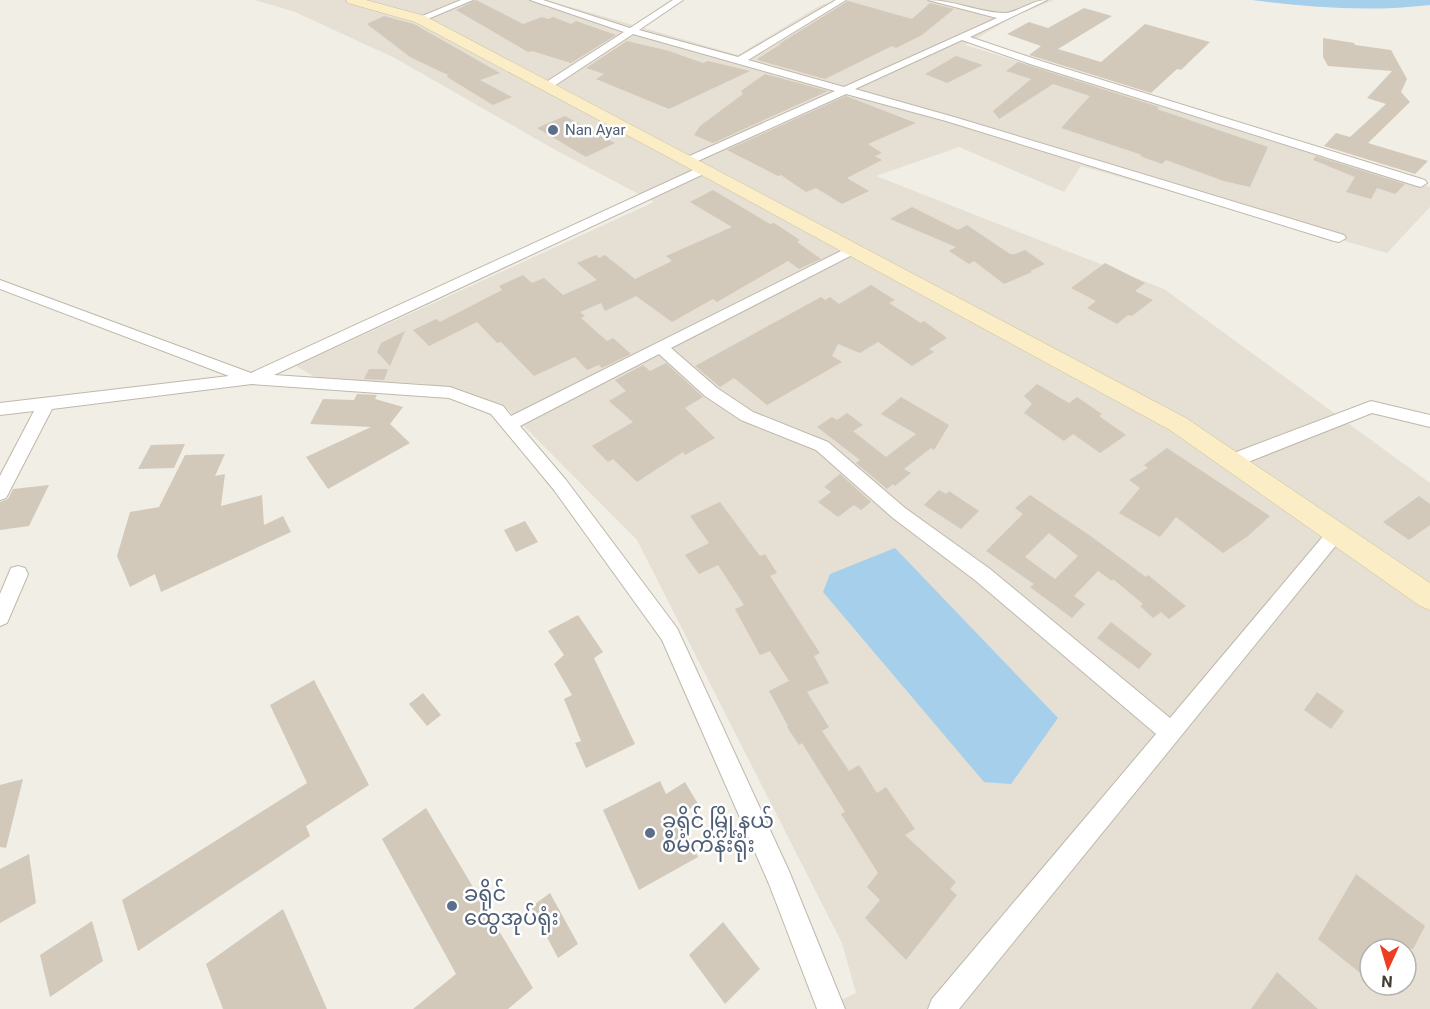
<svg xmlns="http://www.w3.org/2000/svg" width="1430" height="1009" font-family="Roboto,'Noto Sans Myanmar',sans-serif">
	<style>
		.residential { fill: #e5dfd4; fill-rule: evenodd }
		.water { fill: #a5cfeb }
		.building { fill: #d2c9bb; fill-rule: evenodd }
		.lines { fill: none; stroke-linecap: round; stroke-linejoin: round }
		.street-casing { stroke: #bfb8ab; stroke-width: 2 }
		.secondary-casing { stroke: #cec097; stroke-width: 1 }
		.street { fill: #fff; fill-rule: evenodd }
		.secondary { fill: #fbedc6; fill-rule: evenodd }
		.service-dot { fill: #5c6f8a; stroke: #fff; stroke-width: 2 }
		.labels { text-anchor: middle; stroke-width: 5; stroke-linejoin: round; paint-order: stroke }
		.far-service-label { font-size: 15px; fill: #4e5e75; stroke: #fff; text-anchor: start }
		.near-service-label { font-size: 21px; fill: #4e5e75; stroke: #fff; text-anchor: start }
	</style>
	<rect width="100%" height="100%" fill="#f1eee5"/>
	<path class="residential" d="M255,0H546L738,55L821,5L839,0H1054L1015,16L965,45L1430,187V207L1387,253L1081,166L1064,192L959,147L876,176L1164,289L1430,483V1009H822L856,993L842,943L637,540L508,410L426,384L317,378L296,366L654,202L559,152L395,58L295,12ZM1370,949H1406V985H1370Z"/>
	<path class="water" d="M1252,0H1430V5C1372,12 1310,8 1252,0Z
		M895,548L1058,718L1011,784L984,782L823,592L830,574Z"/>
	<path class="building" d="M476,0L523,24L542,17L548,19L553,17L571,24L576,21L616,35L571,63L532,51L528,52L456,10Z
		M848,1L912,19L930,3L954,9L922,35L896,48L892,46L825,79L758,60L757,59L781,44H779Z
		M1084,8L1112,16L1058,49L1101,62L1145,24L1210,42L1181,70L1177,69L1151,93L1029,55L1041,46L1007,34L1029,22L1048,28Z
		M384,16L414,24L500,73L480,80L512,97L493,105L447,77L448,75L410,57L367,24Z
		M1323,38L1354,43L1355,45L1391,50L1407,79L1401,92L1410,102L1368,143L1428,161L1415,174L1324,146L1336,133L1350,137L1386,104L1367,98L1392,71L1328,66L1323,57Z
		M627,41L669,51L703,63L708,61L750,71L669,109L596,79L604,74L586,68Z
		M956,56L983,65L947,83L925,74Z
		M1018,62L1159,107L1157,109L1268,147L1250,187L1224,181L1166,160L1162,164L1140,156L1142,155L1061,128L1090,96L1053,84L999,119L993,111L1031,79L1006,71Z
		M765,74L828,91L713,143L694,135L700,126L743,94L741,91Z
		M846,96L916,123L868,144L882,153L875,156L882,160L847,178L869,191L842,204L816,188L806,192L781,175L778,176L727,150Z
		M565,116L615,143L586,157L537,128Z
		M1316,156L1405,184L1395,194L1377,188L1371,199L1346,192L1355,177L1313,160Z
		M713,190L770,224L774,223L800,240L797,242L821,259L799,269L788,261L717,302L713,299L672,322L636,296L605,311L601,303L580,312L585,316L581,318L607,341L613,338L631,354L602,368L599,365L587,370L575,357L534,376L501,342L497,343L477,322L429,346L413,330L436,319L440,322L502,290L499,286L523,275L532,283L544,278L563,295L597,280L577,263L596,255L599,258L605,255L635,279L672,261L666,256L732,227L690,202Z
		M912,207L958,230L967,225L1010,254H1015L1025,250L1045,264L1030,271L1032,272L1004,284L974,261L969,264L949,251L956,247L890,219Z
		M1105,263L1145,283L1135,291L1153,300L1132,316L1128,315L1117,324L1087,308L1096,301L1071,288Z
		M871,285L895,300L889,303L921,323L924,321L947,338L929,349L934,352L912,366L878,342L860,353L838,344L832,356L842,362L767,405L734,378L720,387L695,366L821,297L825,300L830,297L839,304Z
		M405,331L390,366L377,352L381,343Z
		M666,363L703,397L685,408L715,438L685,455L683,452L637,482L613,459L608,462L592,446L633,422L609,401L626,391L615,380L643,365L650,371Z
		M369,369H388L384,380L364,379Z
		M1037,384L1069,403L1077,397L1102,414L1099,416L1126,435L1100,453L1073,434L1064,441L1024,413L1032,404L1024,396Z
		M357,394L377,395L375,399L403,407L390,424L410,443L328,489L306,457L371,427L310,424L323,399L354,400Z
		M901,397L949,425L934,450L931,448L904,469L911,473L895,486L893,484L887,489L856,463L860,460L817,427L832,417L837,420L847,413L863,425L853,431L886,457L916,434L881,414Z
		M185,444L174,468L138,469L151,445Z
		M1167,448L1270,516L1248,536L1223,553L1176,517L1160,537L1119,513L1140,488L1129,480L1148,468L1144,465Z
		M225,454L215,476L225,474L221,506L262,495L264,525L283,516L291,532L161,592L155,574L130,587L117,556L130,512L159,507L185,455Z
		M840,474L871,502L861,510L854,505L838,517L818,502L831,492L824,487Z
		M49,485L29,526L0,530V502L8,499L13,489Z
		M939,490L946,494L949,491L979,511L961,529L924,505Z
		M1030,495L1092,537L1146,577L1148,575L1186,606L1169,619L1161,612L1153,618L1140,606L1143,604L1113,579L1112,581L1098,571L1074,596L1085,604L1072,618L1030,587L1034,584L986,551L1023,514L1015,508ZM1049,533L1078,556L1055,579L1025,557Z
		M1419,496L1430,504V525L1409,540L1383,522Z
		M720,502L760,556L765,554L777,573L770,576L820,653L814,656L829,683L807,692L829,727L822,731L849,771L859,765L877,793L886,787L915,829L905,835L956,882L950,889L957,895L906,960L865,918L880,900L867,887L878,873L841,814L845,812L802,743L799,745L787,727L788,726L769,691L789,681L770,651L760,655L735,609L744,605L718,565L699,574L685,555L709,543L690,516Z
		M525,521L538,542L516,552L504,530Z
		M578,615L603,652L594,658L635,744L586,768L575,743L581,741L564,699L572,695L554,664L564,655L548,631Z
		M1111,622L1152,654L1139,669L1097,638Z
		M314,680L369,785L306,826L310,836L138,951L122,900L307,783L270,705Z
		M1317,692L1344,711L1331,729L1304,710Z
		M423,693L441,715L427,726L409,704Z
		M23,779L6,848L0,847V785Z
		M660,781L666,794L685,782L698,804L678,816L698,857L639,890L603,810Z
		M426,808L533,988L508,1009H413L456,974L382,839Z
		M29,854L36,903L0,923V869Z
		M1356,874L1425,926L1413,949H1370V981L1318,939Z
		M550,893L578,944L558,958L531,907Z
		M283,909L327,1009H223L206,964Z
		M92,921L103,961L50,997L40,955Z
		M723,922L760,969L725,1004L689,955Z
		M1277,972L1318,1009H1251Z"/>
	<g class="lines">
		<g class="street-casing">
			<path id="street" d="M461,0H473L423,21L415,19Z
				M530,0H543L630,28L673,0H683L639,30L738,57L836,0H846L748,60L844,87L997,18L928,0C954,0 977,12 1003,13C1016,14 1031,0 1047,0L970,37L1041,61L1425,180L1427,183L1421,187L1417,186L1033,65L962,40L855,89L954,117L1344,235L1346,238L1339,242L1334,241L946,121L846,94L689,165L683,161L685,158L835,91L633,34L551,88H543V84L624,32Z
				M704,165L710,169L708,172L274,375L450,387L503,406L511,416L853,245L858,246L860,249L858,252L671,348L717,388L753,412L828,442L905,508L990,569L1170,718L1330,528L1337,525L1344,528L1346,533L959,1009H928L932,999L1156,734L976,581L893,518L816,450L741,420L705,396L659,354L520,426L566,480L677,628L789,871L845,1009H817L769,884L662,640L554,490L491,414L449,398L252,384L52,409L6,498L0,500V476L34,411L0,415V403L229,376L0,289V280L251,373Z
				M1371,401L1430,415V427L1372,413L1238,466L1232,467L1226,466L1223,461L1226,456Z
				M18,566L25,568L28,574L7,623L0,626V594L11,568Z"/>
		</g>
		<g class="secondary-casing">
			<path id="secondary" d="M346,0H366L425,16L1186,418L1430,583V610L1420,606L1170,430L683,165L415,22L348,3Z"/>
		</g>
		<use href="#street" class="street"/>
		<use href="#secondary" class="secondary"/>
	</g>
	<g class="service-dot">
		<circle cx="553" cy="130" r="6"/>
		<circle cx="650" cy="833" r="6"/>
		<circle cx="452" cy="906" r="6"/>
	</g>
	<g class="labels">
		<g class="far-service-label">
			<text x="565" y="135">Nan Ayar</text>
		</g>
		<g class="near-service-label">
			<text x="662" y="828">ခရိုင် မြို့နယ်<tspan x="662" dy="24">စီမံကိန်းရုံး</tspan></text>
			<text x="464" y="901">ခရိုင်<tspan x="464" dy="24">ထွေအုပ်ရုံး</tspan></text>
		</g>
	</g>
	<g transform="translate(1388 967) rotate(184)"><circle r="28" fill="#ffffff" stroke="#b4b2ae" stroke-width="1.5"/>
	<path d="M0-4.5L10 22L0 15L-10 22Z" fill="#ec3e22"/>
	<text y="-9" font-size="16" font-weight="bold" text-anchor="middle" fill="#433e35">N</text>
	</g>
</svg>
